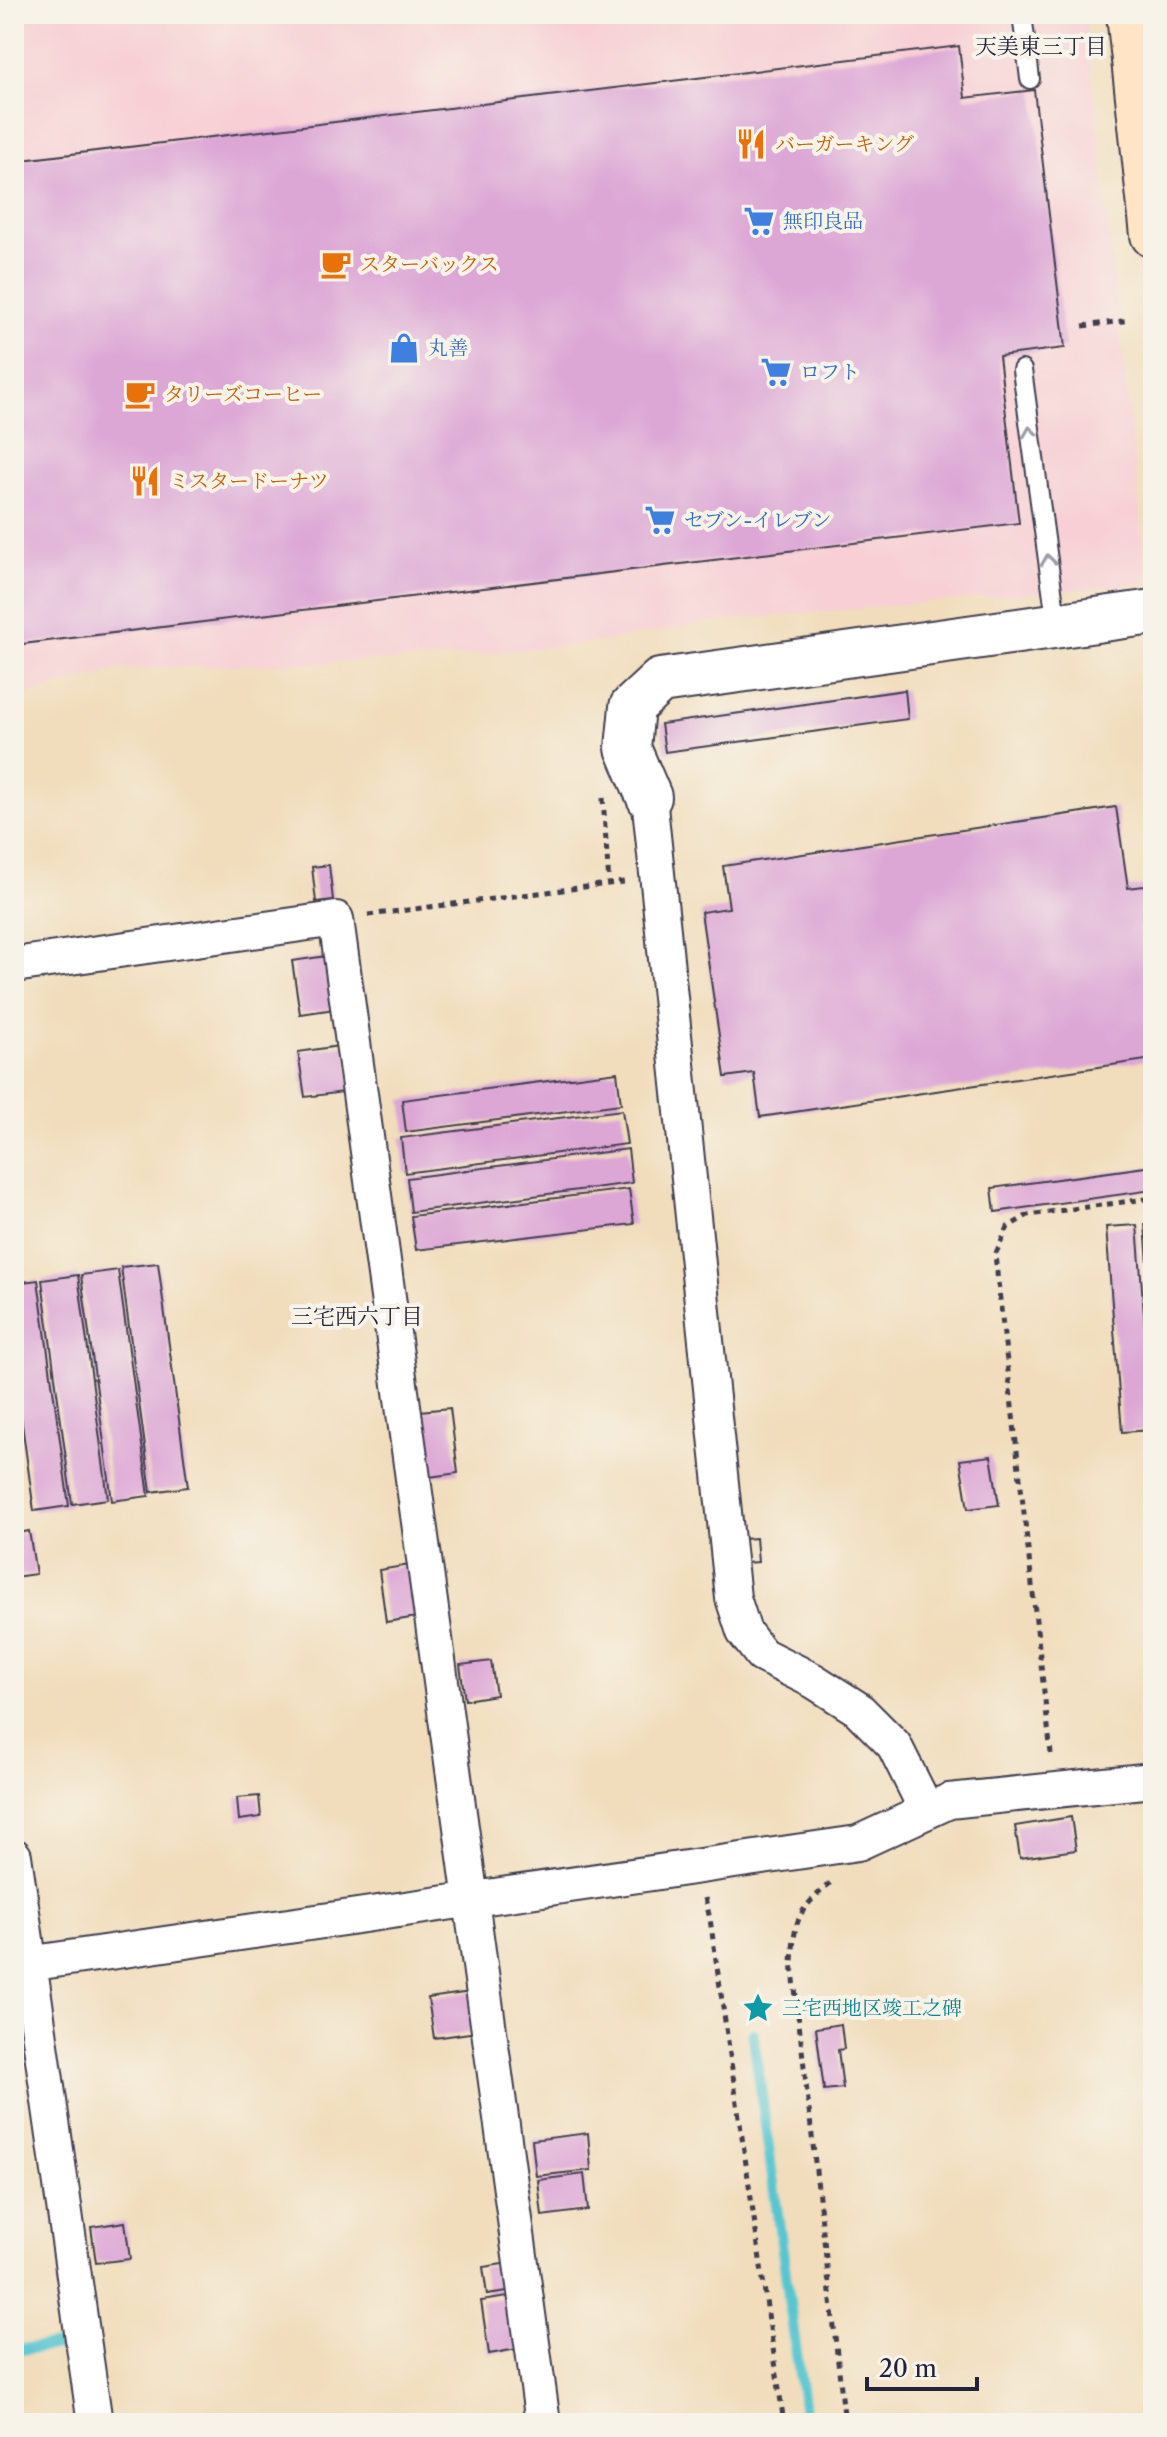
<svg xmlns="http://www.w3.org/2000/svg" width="1167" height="2437" font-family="'Libre Caslon Text','Noto Serif JP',serif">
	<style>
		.built { fill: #f7cfd4 }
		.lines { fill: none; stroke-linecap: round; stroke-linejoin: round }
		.stream { stroke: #59c6d0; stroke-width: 11 }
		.building { fill: #dca6d5 }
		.service-casing { stroke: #413e4e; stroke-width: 22 }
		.minor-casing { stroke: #413e4e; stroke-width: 38 }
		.tertiary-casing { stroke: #413e4e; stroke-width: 48 }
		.secondary-casing { stroke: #413e4e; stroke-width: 48 }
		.path { stroke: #413e4e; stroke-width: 5; stroke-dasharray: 6 6; stroke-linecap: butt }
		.service { stroke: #fff; stroke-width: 18 }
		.minor { stroke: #fff; stroke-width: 34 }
		.tertiary { stroke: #fff; stroke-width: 44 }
		.secondary { stroke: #ffe4c6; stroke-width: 44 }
		.oneway { stroke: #9c9ca7 }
		.labels { text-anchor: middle; stroke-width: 8; stroke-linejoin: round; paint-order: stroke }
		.food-label { font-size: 20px; fill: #c56008; stroke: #f7f3e8; text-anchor: start }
		.shop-label { font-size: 20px; fill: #366cbe; stroke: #f7f3e8; text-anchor: start }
		.culture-label { font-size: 20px; fill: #0d838f; stroke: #f7f3e8; text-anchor: start }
		.neighbourhood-label { font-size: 22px; fill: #22223b; stroke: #f7f3e8 }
	</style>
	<rect width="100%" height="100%" fill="#f7f3e8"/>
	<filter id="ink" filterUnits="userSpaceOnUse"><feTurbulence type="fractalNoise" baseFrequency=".0125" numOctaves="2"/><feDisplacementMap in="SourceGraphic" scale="16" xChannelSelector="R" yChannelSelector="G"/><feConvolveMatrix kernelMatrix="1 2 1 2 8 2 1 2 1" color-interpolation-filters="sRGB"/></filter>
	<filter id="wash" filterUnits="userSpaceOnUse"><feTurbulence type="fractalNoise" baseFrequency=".006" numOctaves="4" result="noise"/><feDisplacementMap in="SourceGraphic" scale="32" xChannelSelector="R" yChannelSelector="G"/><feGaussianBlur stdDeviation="1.8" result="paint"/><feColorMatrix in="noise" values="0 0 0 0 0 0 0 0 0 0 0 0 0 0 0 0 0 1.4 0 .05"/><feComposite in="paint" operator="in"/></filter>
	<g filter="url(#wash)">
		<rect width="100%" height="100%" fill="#f1ddbc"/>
		<path class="built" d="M14,14H1085L1148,583L716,621L608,641L436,659L120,669L14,698Z"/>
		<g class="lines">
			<path class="stream" d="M753,2033L806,2423
				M14,2350L81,2343"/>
		</g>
		<g id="blocks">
			<path class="building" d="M959,46L965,98L1034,90L1065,348L999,356L1019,523L14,645V161Z
				M905,690L908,719L665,752L661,724Z
				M1116,807L1128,888L1153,885V1005L1146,1006L1153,1059L760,1117L754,1073L725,1077L701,912L729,908L723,866Z
				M329,865L333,900L316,902L312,867Z
				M334,955L342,1008L300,1014L292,961Z
				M346,1045L352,1091L305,1097L298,1052Z
				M617,1072L621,1104L406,1132L402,1100Z
				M622,1110L627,1144L405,1173L401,1138Z
				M628,1149L632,1183L411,1212L407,1178Z
				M1153,1166V1190L995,1212L992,1188Z
				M629,1189L634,1224L416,1250L411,1216Z
				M1145,1224H1153V1302H1151Z
				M1137,1225L1153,1430L1122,1432L1106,1227Z
				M158,1263L188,1487L151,1492L121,1267Z
				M118,1270L149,1496L112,1501L81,1275Z
				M78,1275L108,1499L72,1504L42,1280Z
				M38,1280L69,1506L34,1511L14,1366V1283Z
				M450,1408L458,1473L429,1477L420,1411Z
				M991,1456L999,1505L968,1509L960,1460Z
				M29,1531L36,1574L14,1577V1534Z
				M756,1538L758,1562L746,1563L743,1539Z
				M416,1564L423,1616L386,1622L379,1570Z
				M491,1661L496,1695L465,1700L460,1665Z
				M259,1796L261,1817L239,1820L237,1798Z
				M1071,1817L1076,1850L1020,1858L1015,1826Z
				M14,1976L24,2010L14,2011Z
				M478,1991L484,2031L434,2038L428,1998Z
				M841,2024L844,2049L838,2050L843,2088L824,2090L816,2028Z
				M588,2133L591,2170L536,2176L532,2140Z
				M584,2174L588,2210L542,2216L538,2180Z
				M125,2222L130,2259L96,2263L91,2227Z
				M516,2262L520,2290L487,2295L483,2267Z
				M521,2295L528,2347L489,2354L481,2301Z"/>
		</g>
	</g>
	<g filter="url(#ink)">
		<use href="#blocks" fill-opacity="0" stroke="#413e4e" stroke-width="2"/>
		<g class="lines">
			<g class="service-casing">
				<path id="service" d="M1022,14L1030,79
					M1022,370L1057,626"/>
			</g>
			<g class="minor-casing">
				<path id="minor" d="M649,797L733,1598L744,1632L762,1655L814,1681L858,1709L894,1745L927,1811
					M14,965L336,919L543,2423
					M14,1856L95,2423
					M14,1966L858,1843L949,1801L1153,1780"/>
			</g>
			<g class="tertiary-casing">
				<path id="tertiary" d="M649,797L628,748L632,707L660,681L1153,612"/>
			</g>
			<g class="secondary-casing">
				<path id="secondary" d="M1129,14L1153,235"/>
			</g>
			<path class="path" d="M1083,326L1130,320
				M603,798L609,884
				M368,915L624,882
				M1051,1754L995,1255L1008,1227L1028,1215L1153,1198
				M830,1883C797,1912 795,1918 792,1962L845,2423
				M705,1898L710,1919L784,2423"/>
			<use href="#service" class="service"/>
			<use href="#minor" class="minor"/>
			<use href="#tertiary" class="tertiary"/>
			<use href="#secondary" class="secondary"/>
		</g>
		<defs><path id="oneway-chevron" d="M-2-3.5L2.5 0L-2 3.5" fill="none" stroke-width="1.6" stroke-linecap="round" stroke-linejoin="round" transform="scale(2)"/></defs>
		<g class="oneway">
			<use href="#oneway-chevron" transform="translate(1030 432) rotate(-98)"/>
			<use href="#oneway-chevron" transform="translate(1048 560) rotate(-98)"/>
		</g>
	</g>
	<defs>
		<g id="restaurant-bare" transform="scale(2.4)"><path d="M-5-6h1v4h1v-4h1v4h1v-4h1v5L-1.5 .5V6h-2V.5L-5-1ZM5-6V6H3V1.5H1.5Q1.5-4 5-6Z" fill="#e8710a" stroke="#f7f3e8" stroke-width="2.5" paint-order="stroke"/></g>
		<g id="supermarket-bare" transform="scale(2.4)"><path d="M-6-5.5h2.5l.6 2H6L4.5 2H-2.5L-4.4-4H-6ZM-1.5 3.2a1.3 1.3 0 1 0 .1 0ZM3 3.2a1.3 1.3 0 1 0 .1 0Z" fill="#3f7fe0" stroke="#f7f3e8" stroke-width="2.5" paint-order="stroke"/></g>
		<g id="cafe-bare" transform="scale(2.4)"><path d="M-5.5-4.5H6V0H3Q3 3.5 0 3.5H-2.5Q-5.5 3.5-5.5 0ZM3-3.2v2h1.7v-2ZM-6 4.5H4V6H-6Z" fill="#e8710a" stroke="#f7f3e8" stroke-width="2.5" paint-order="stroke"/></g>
		<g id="shop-bare" transform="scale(2.4)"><path d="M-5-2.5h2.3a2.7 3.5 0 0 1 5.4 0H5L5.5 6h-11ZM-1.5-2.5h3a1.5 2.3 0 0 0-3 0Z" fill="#3f7fe0" stroke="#f7f3e8" stroke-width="2.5" paint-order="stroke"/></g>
		<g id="sight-bare" transform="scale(2.4)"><path d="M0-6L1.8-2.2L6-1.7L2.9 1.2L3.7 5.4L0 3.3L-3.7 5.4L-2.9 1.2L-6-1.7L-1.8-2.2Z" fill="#0f9aa8" stroke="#f7f3e8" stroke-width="2.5" paint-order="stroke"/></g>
	</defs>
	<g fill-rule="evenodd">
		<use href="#restaurant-bare" x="751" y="144"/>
		<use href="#supermarket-bare" x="759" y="221"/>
		<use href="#cafe-bare" x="336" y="264"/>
		<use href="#shop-bare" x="404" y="348"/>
		<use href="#supermarket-bare" x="776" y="372"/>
		<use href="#cafe-bare" x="140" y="394"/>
		<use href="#restaurant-bare" x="145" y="481"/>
		<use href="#supermarket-bare" x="660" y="520"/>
		<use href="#sight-bare" x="758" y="2008"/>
	</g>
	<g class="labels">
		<g class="food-label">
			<text x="775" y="151">バーガーキング</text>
			<text x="360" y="271">スターバックス</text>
			<text x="164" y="401">タリーズコーヒー</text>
			<text x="169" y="488">ミスタードーナツ</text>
		</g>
		<g class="shop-label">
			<text x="783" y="228">無印良品</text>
			<text x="428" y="355">丸善</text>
			<text x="800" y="379">ロフト</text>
			<text x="684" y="527">セブン-イレブン</text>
		</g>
		<g class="culture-label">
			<text x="782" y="2015">三宅西地区竣工之碑</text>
		</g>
		<g class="neighbourhood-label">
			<text x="1041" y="54">天美東三丁目</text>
			<text x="357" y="1324">三宅西六丁目</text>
		</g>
	</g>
	<rect width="1167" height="2437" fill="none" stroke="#f7f3e8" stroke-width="48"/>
	<path d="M867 2377v12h110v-12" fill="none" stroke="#22223b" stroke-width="4"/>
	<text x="879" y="2377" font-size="24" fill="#22223b" stroke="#f7f3e8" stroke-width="6" paint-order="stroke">20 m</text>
</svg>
